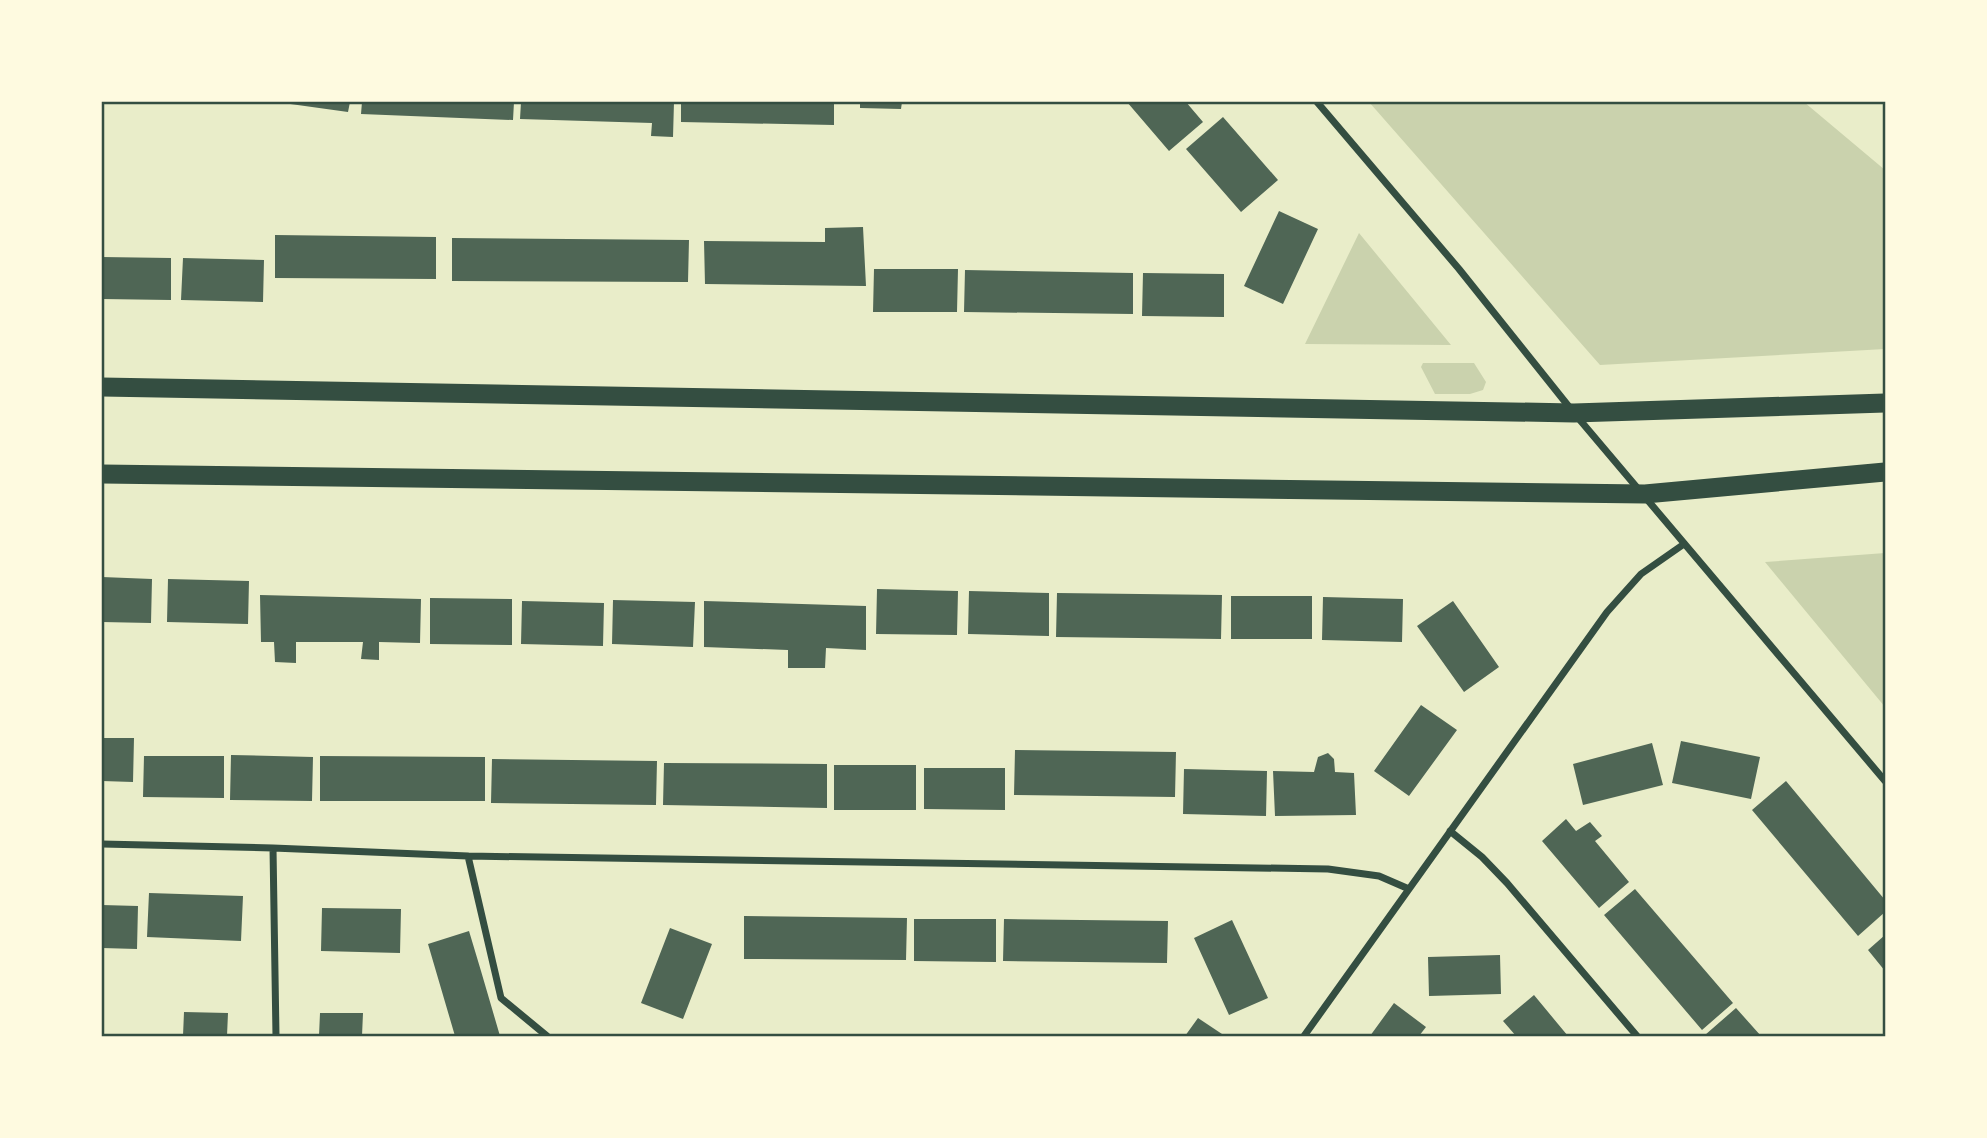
<svg xmlns="http://www.w3.org/2000/svg" width="1987" height="1138" font-family="'Work Sans',sans-serif">
	<style>
		.green { fill: #cad2ad }
		.building { fill: #4f6655 }
		.lines { fill: none; stroke-linecap: round; stroke-linejoin: round }
		.minor { stroke: #344e41; stroke-width: 7 }
		.trunk { stroke: #344e41; stroke-width: 19 }
		.neatline { fill: none; stroke: #344e41; stroke-width: 2.5 }
	</style>
	<rect width="100%" height="100%" fill="#e9edc9"/>
	<path class="green" d="M1369,102H1804L1885,170V349L1600,365Z
		M1359,233L1451,345L1305,344Z
		M1423,363H1474L1486,382L1483,390L1470,394H1435L1421,367Z
		M1885,553V707L1765,562Z"/>
	<path class="building" d="M276,102H350L348,112Z
		M362,102H514L513,120L361,114Z
		M521,102H674L673,137L651,136L652,123L520,119Z
		M681,102H834V125L681,122Z
		M860,102H902L901,109L860,108Z
		M1127,102H1186L1203,122L1169,151Z
		M1223,117L1278,180L1241,212L1186,149Z
		M1279,211L1318,229L1283,304L1244,286Z
		M863,227L866,286L705,284L704,241L825,242V228Z
		M275,235L436,237V279L275,278Z
		M452,238L689,240L688,282L452,281Z
		M102,257L171,258V300L102,299Z
		M183,258L264,260L263,302L181,300Z
		M874,269H958L957,312H873Z
		M965,270L1133,273V314L964,312Z
		M1143,273L1224,274V317L1142,316Z
		M102,577L152,579L151,623L102,622Z
		M168,579L249,581L248,624L167,622Z
		M877,589L958,591L957,635L876,634Z
		M969,591L1049,593V636L968,634Z
		M1057,593L1222,595L1221,639L1056,637Z
		M260,595L421,599L420,643L379,642V660L361,659L363,642H296V663L275,662L274,642H261Z
		M1231,596H1312V639H1231Z
		M1323,597L1403,599L1402,642L1322,640Z
		M430,598L512,599V645L430,644Z
		M613,600L695,602L693,647L612,644Z
		M522,601L604,603L603,646L521,644Z
		M704,601L866,606V650L826,648L825,668H788V650L704,647Z
		M1453,601L1499,667L1464,692L1417,626Z
		M1421,705L1457,730L1409,796L1374,771Z
		M102,738H134L133,782L102,781Z
		M1681,741L1760,757L1751,799L1672,783Z
		M1652,743L1663,785L1583,805L1573,764Z
		M1015,750L1176,752L1175,797L1014,795Z
		M1328,753L1334,759L1335,772L1354,773L1356,815L1275,816L1273,771L1314,772L1318,757Z
		M231,755L313,757L312,801L230,800Z
		M144,756H224V798L143,797Z
		M320,756L485,757V801H320Z
		M492,759L657,761L656,805L491,803Z
		M664,763L827,764V808L663,805Z
		M834,765H916V810H834Z
		M924,768H1005V810L924,809Z
		M1184,769L1267,771L1266,816L1183,814Z
		M1786,781L1885,900V912L1858,936L1752,810Z
		M1566,819L1576,831L1590,822L1602,836L1595,841L1629,882L1599,908L1542,841Z
		M1635,889L1733,1003L1702,1030L1604,915Z
		M149,893L243,896L241,941L147,937Z
		M102,905L138,906L137,949L102,948Z
		M322,908L401,909L400,953L321,951Z
		M744,916L907,918L906,960L744,959Z
		M914,919H996V962L914,961Z
		M1004,919L1168,921L1167,963L1003,961Z
		M1232,920L1268,998L1229,1015L1194,938Z
		M670,928L712,944L683,1019L641,1003Z
		M469,931L481,971L500,1036H455L428,944Z
		M1885,935V971L1868,950Z
		M1500,955L1501,994L1429,996L1428,957Z
		M1534,995L1558,1024L1568,1036H1516L1503,1021Z
		M1394,1003L1426,1027L1419,1036H1370Z
		M1736,1008L1761,1036H1707L1705,1035Z
		M184,1012L228,1013L227,1036H183Z
		M320,1013H363L362,1036H319Z
		M1198,1018L1225,1036H1185Z"/>
	<g class="lines">
		<path class="minor" d="M1317,102L1459,269L1574,413L1885,781
			M1450,831L1482,857L1507,883L1637,1036
			M102,844L273,848L468,856L1328,869L1379,876L1409,889
			M273,848L276,1036
			M468,856L501,998L547,1036
			M1304,1036L1607,612L1641,574L1684,544"/>
		<path class="trunk" d="M102,387L1574,413L1885,403
			M102,474L1645,494L1885,472"/>
	</g>
	<rect width="1987" height="1138" fill="none" stroke="#fefae0" stroke-width="206"/>
	<rect x="103" y="103" width="1781" height="932" class="neatline"/>
</svg>
